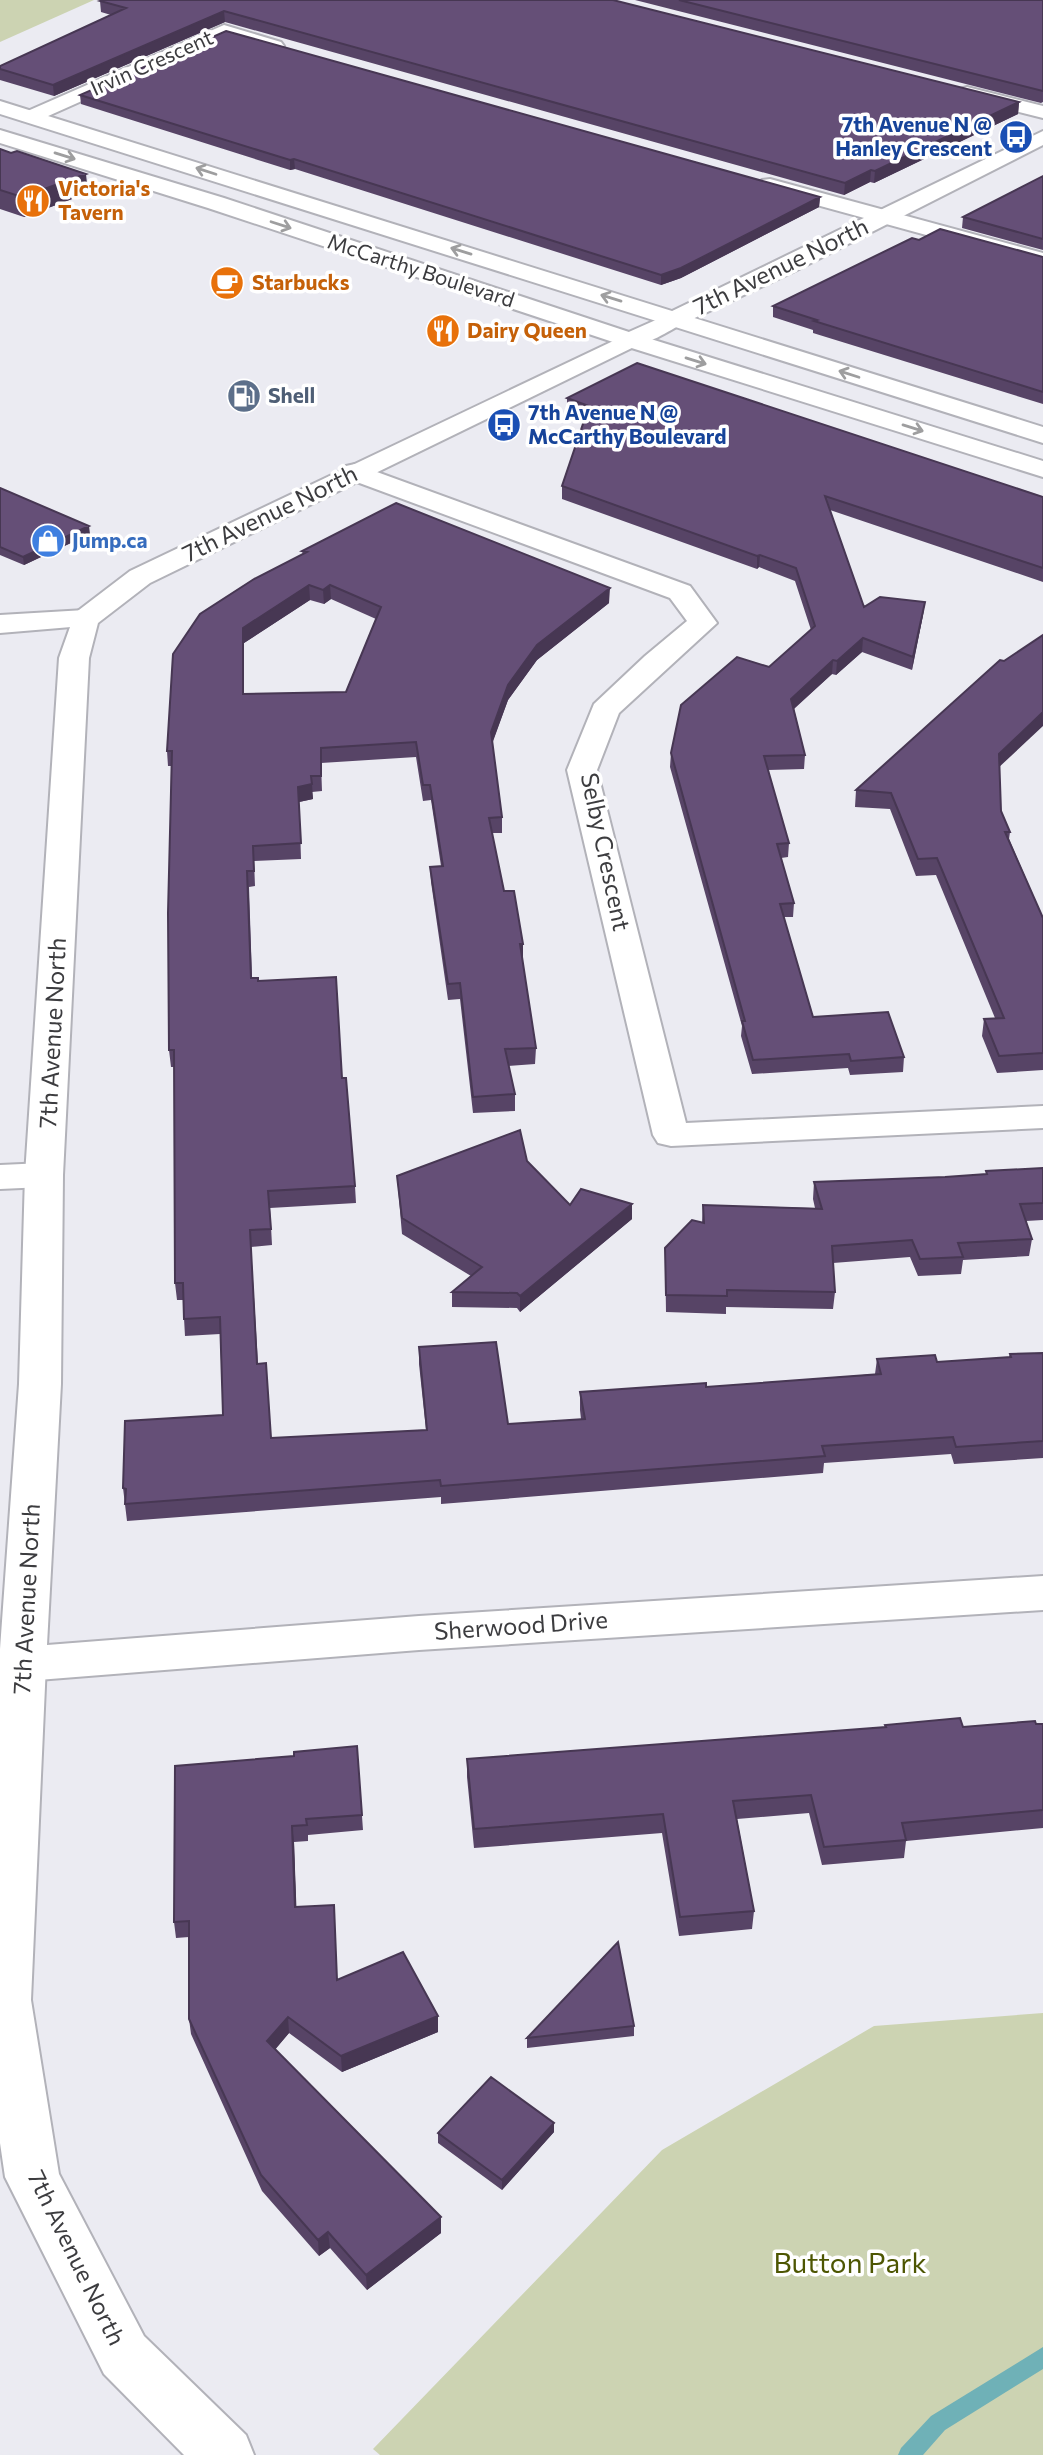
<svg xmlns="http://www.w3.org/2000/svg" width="1043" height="2455" font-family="Commissioner,sans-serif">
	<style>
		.green { fill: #ccd3b2 }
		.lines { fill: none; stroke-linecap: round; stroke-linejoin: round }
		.stream { fill: #6fb1b7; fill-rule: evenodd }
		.minor-casing { stroke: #b2b2b9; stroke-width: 4 }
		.tertiary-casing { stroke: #b2b2b9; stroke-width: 4 }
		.secondary-casing { stroke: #b2b2b9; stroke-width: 4 }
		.minor { fill: #fff; fill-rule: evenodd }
		.tertiary { fill: #fff; fill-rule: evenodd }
		.secondary { fill: #fff; fill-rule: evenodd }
		.wall { fill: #574466; fill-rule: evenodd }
		.shaded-wall { fill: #473753 }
		.building { fill: #654f77; stroke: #473753; stroke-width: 2; fill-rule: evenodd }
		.oneway { stroke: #9e9e9f }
		.labels { text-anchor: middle; stroke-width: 7; stroke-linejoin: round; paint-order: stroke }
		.far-street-label { font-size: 21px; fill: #3c3c3f; stroke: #fff }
		.far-transit-label { font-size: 21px; font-weight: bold; fill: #164399; stroke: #fff; text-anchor: end }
		.far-food-label { font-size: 21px; font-weight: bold; fill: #c56008; stroke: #fff; text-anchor: start }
		.far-service-label { font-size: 21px; font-weight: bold; fill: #4e5e75; stroke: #fff; text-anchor: start }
		.far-shop-label { font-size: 21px; font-weight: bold; fill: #366cbe; stroke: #fff; text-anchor: start }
		.street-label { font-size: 24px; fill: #3c3c3f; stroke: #fff }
		.near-park-label { font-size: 28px; fill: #4d5602; stroke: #fff }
	</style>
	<rect width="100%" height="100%" fill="#ebebf2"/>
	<path class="green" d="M0,0H94L0,42Z
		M1043,2013V2455H380L373,2449L662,2150L874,2026Z"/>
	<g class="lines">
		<path class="stream" d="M1043,2347V2369L945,2430L923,2455H898L901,2448L931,2416Z"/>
		<g class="minor-casing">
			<path id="minor" d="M224,25L281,42L284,46L274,52L225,37L37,121H23L20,117L23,113Z
				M967,87L1043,106V118L960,97L957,93L960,89Z
				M770,179L1043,253V267L762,190L759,185L762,180Z
				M676,311L684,313L688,318L684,323C666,332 642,350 622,345L618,340L622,335Z
				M355,464L690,586L717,623L619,713L597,770L686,1123L1043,1106V1128L671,1146L658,1143L653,1135L567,770L594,704L645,656L687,621L670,598L346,478L342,472L346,466Z
				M85,610L95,613L99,619L95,625L0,633V615Z
				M44,1163L57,1167L63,1175L57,1183L44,1187L0,1189V1165Z
				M23,1647L39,1652L46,1664L31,2000L59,2174L144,2336L246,2435L254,2455H184L104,2374L5,2177L0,2143V1667L7,1652Z"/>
		</g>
		<g class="tertiary-casing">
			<path id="tertiary" d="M1043,131V145L793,272L684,323H668L664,318L668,313Z
				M630,333L638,335L642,340L638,345L150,583L98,623L89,658L63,1175L61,1384L47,1645L419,1616L1043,1576V1610L419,1650L0,1683V1649L19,1384L25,1175L59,658L75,613L130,571Z"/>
		</g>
		<g class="secondary-casing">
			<path id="secondary" d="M0,101L1043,427V443L0,114Z
				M0,130L224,198L638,335L1043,461V477L622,345L208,208L0,143Z"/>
		</g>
		<use href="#minor" class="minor"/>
		<use href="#tertiary" class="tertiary"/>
		<use href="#secondary" class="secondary"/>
	</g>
	<path class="wall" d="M613,0L1019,102L1018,114L874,183L870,182L844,195L225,22L54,96L0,80V66L111,15L101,12L100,1Z
		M635,0H1043V102L1041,103Z
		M80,95L820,197L819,207L681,278L661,285L295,169L290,170L81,104Z
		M0,149L88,193L24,217L0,209Z
		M1043,176V250L962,228L963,217Z
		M919,240L1043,257V404L813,333V330L773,317V306Z
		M567,398L1043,497V582L830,510L864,607L925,602L923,615L912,670L862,652L836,675L832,674L794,709L805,755L804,769L768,770L789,843L788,857L781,858L794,903L793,917H784L813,1017L904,1057L903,1072L850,1075L848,1068L752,1074L741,1036L742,1026L670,767L671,753L811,630L795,581L759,567L757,569L562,499V486L585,417L567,410Z
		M0,488L90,534L24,565L0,555Z
		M302,551L609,603L537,660L508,700L492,743L502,817V833H492L504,891L523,960H522L536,1048L535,1064L508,1066L515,1094V1111L473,1113L460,999L448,1000L431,882L430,867L441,866L431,800L423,801L416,757L321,763L322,791L312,792L313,799L299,802L301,859L254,861L255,886L249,887L252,978L258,981L342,1078L355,1186L356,1203L270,1208L272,1245L251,1247L258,1364L271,1438L426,1430L419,1364V1347L508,1424L581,1419L580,1410V1392L706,1387L875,1374L877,1359L937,1362L1009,1357L1010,1354L1043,1353V1458L954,1464L951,1454L824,1463L823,1473L441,1504V1497L127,1521L123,1488L223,1415L220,1334L185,1336L183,1300H177L175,1283L174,1067H171L169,1050L171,766H168L167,751L303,555ZM331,599L376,619L346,692L244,694V643L310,600L324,604Z
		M1004,661L999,768L1001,811L1010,832L1009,839L1043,918V1070L997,1073L982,1036L984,1019L995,1018L936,875L916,876L890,809L855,807L856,790Z
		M527,1161L570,1205L632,1219L520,1312L517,1308L452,1307V1292L471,1276L402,1234L397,1176Z
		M1043,1168V1220L1026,1221L1032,1239L1029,1256L963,1260L961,1274L918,1276L910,1257L833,1263L835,1292L833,1309L726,1307V1314L666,1312L665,1248L702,1223L703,1205L815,1208L813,1199L814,1182L945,1177L986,1174V1171Z
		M1043,1724V1828L906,1841L904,1858L822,1865L809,1813L737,1819L754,1911L752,1929L679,1936L662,1833L474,1848L467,1777V1759L885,1727V1725L963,1727Z
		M357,1746L363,1830L308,1835V1841L294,1842L296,1907L337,1980L438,2016V2032L342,2072L289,2033L275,2049L441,2217V2233L367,2290L330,2248L319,2256L262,2191L191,2034L189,2019V1937L176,1938L174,1922L294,1756Z
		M634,2026V2036L527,2048V2038Z
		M554,2132L502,2190L438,2143V2133Z"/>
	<path class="shaded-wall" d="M224,11L225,22L54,96L53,85Z
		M1019,102L1018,114L874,183L875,171Z
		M294,159L295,169L290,170V160Z
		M871,170L870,182L844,195L845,183Z
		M86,174L88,193L24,217L22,197Z
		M820,197L819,207L681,278L661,285V275Z
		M89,526L90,534L24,565L23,557Z
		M760,555L759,567L757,569V556Z
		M309,585L310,600L244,643V709L243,694V628Z
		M330,585L331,599L324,604L323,590Z
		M610,588L609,603L537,660L508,700L491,747V732L508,685L537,645Z
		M925,602L923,615L912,670L913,657Z
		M863,638L862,652L836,675L837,661Z
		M833,660L832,674L790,712L791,699Z
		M1043,712V726L996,770L999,754Z
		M312,784L313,799L299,802L301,859L298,787Z
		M520,944H523V960H520Z
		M632,1204V1219L520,1312V1296Z
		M292,1826L294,1842L297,1923L295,1907Z
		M438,2016V2032L342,2072L341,2056Z
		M288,2017L289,2033L269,2057L267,2041Z
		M554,2123V2132L502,2190V2180Z
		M441,2217V2233L367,2290L366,2275Z
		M328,2232L330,2248L319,2256L318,2240Z"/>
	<path class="building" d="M103,0H613L1019,102L875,171L871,170L845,183L224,11L53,85L0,69V66L126,8L100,1Z
		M679,0H1043V91Z
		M226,31L820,197L681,268L661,275L294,159L290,160L80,95Z
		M0,149L11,153L17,151L86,174L22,197L0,190Z
		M1043,176V239L963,217Z
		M940,229L1043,257V392L814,321L817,320L773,306L912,238L919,240Z
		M637,363L1043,497V568L825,496L864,607L880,597L925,602L913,657L863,638L837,661L833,660L791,699L805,755L764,756L789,843L777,844L794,903L780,904L813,1017L888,1012L904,1057L851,1061L849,1054L753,1060L742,1021H745L671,753L681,705L737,657L769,667L815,626L796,568L760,555L757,556L562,486L589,406L567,398Z
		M0,488L89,526L23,557L0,547Z
		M396,503L610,588L537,645L508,685L491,732L502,817L489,818L504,891H514L523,944H520L536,1048L505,1049L515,1094L473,1097L460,983L448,984L430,867L443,866L430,785H423L416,742L321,748V776H311L312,784L298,787L301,843L253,846L254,871H247L251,978H258V981L336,977L342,1078H346L355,1186L268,1191L271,1229L250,1230L257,1364L266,1363L271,1438L427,1430L419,1347L496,1342L508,1424L585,1419L580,1392L706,1383V1387L881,1374L877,1359L935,1355L937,1362L1011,1357L1010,1354L1043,1353V1441L956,1447L953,1437L822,1446L825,1456L441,1486L440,1480L125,1504L126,1489L123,1488L125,1421L223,1415L220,1317L184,1319L183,1283H175L174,1050H169L168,913L172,751H167L173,654L200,614L254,579L307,552L302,551ZM309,585L323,590L330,585L381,607L346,692L243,694V628Z
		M1043,635V712L999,754L1001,811L1010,832H1005L1043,918V1053L999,1056L984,1019L1004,1018L937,858L918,859L891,793L856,790L1000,660L1004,661Z
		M520,1130L527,1161L570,1205L581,1189L632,1204L520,1296L517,1293L452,1292L482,1267L402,1218L397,1176Z
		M1043,1168V1203L1020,1204L1032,1239L958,1243L963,1257L920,1259L912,1240L832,1246L835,1292L727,1290V1296L666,1295L665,1248L692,1220L704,1223L703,1205L822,1209L814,1182L945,1177L987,1174L986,1171Z
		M960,1718L963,1727L1035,1721L1036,1724H1043V1810L902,1823L906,1840L824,1847L811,1795L733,1801L754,1911L680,1917L663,1814L474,1829L467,1759L886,1727L885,1725Z
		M357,1746L362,1815L306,1819L307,1825L292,1826L295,1907L334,1905L337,1980L403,1952L438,2016L341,2056L288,2017L267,2041L441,2217L366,2275L328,2232L318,2240L261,2175L189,2019V1921L174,1922L175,1766L294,1756V1752Z
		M618,1942L634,2026L527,2038Z
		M491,2077L554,2123L502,2180L438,2133Z"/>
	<defs><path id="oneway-shaft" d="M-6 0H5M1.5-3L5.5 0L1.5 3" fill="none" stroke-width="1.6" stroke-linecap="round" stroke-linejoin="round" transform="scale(1.75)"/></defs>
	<g class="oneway">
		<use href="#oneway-shaft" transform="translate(65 156) rotate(17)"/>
		<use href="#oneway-shaft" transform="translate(206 171) rotate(-162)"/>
		<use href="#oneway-shaft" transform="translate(281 225) rotate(18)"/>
		<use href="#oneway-shaft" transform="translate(461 251) rotate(-163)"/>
		<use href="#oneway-shaft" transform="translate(611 298) rotate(-163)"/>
		<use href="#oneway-shaft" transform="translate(696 361) rotate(17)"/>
		<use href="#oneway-shaft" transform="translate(849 374) rotate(-162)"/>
		<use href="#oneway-shaft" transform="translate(913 428) rotate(17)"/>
	</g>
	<defs>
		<g id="bus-disc" transform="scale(1.75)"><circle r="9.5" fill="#1a4fb4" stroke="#fff"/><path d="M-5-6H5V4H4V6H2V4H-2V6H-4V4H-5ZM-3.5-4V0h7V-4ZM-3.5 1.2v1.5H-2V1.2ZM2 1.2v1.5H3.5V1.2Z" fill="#fff"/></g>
		<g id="restaurant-disc" transform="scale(1.75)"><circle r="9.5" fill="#e8710a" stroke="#fff"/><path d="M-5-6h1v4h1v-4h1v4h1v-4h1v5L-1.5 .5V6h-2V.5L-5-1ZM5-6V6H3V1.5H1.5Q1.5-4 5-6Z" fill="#fff"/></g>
		<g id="cafe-disc" transform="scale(1.75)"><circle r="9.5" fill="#e8710a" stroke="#fff"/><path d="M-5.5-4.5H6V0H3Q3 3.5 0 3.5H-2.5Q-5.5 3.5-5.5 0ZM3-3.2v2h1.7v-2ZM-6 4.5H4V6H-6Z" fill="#fff"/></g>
		<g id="fuel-disc" transform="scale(1.75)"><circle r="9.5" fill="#5c6f8a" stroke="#fff"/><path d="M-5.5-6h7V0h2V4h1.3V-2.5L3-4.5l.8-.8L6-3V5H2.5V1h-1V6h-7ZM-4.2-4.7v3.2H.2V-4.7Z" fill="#fff"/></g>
		<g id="shop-disc" transform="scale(1.75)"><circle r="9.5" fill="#3f7fe0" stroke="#fff"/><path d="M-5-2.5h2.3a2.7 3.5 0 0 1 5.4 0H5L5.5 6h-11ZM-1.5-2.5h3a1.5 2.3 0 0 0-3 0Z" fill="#fff"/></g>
	</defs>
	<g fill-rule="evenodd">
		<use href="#bus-disc" x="1016" y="137"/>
		<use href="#restaurant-disc" x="33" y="201"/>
		<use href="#cafe-disc" x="227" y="283"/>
		<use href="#restaurant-disc" x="443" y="331"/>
		<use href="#fuel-disc" x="244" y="396"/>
		<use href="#bus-disc" x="504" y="425"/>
		<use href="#shop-disc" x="48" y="541"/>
	</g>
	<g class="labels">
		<g class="far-street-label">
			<text transform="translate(152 63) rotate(-24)" y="7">Irvin Crescent</text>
			<text transform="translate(421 271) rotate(18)" y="7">McCarthy Boulevard</text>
		</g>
		<g class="far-transit-label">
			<text x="992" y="132">7th Avenue N @<tspan x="992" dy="24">Hanley Crescent</tspan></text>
			<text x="528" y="420" text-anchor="start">7th Avenue N @<tspan x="528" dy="24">McCarthy Boulevard</tspan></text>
		</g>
		<g class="far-food-label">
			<text x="58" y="196">Victoria's<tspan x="58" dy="24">Tavern</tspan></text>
			<text x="252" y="290">Starbucks</text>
			<text x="467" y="338">Dairy Queen</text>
		</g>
		<g class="far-service-label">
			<text x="268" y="403">Shell</text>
		</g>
		<g class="far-shop-label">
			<text x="72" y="548">Jump.ca</text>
		</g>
		<g class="street-label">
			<text transform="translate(781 267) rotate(-26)" y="8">7th Avenue North</text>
			<text transform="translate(270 514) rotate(-26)" y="8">7th Avenue North</text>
			<text transform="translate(605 852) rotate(78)" y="8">Selby Crescent</text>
			<text transform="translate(53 1033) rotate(-87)" y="8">7th Avenue North</text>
			<text transform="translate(27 1599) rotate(-87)" y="8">7th Avenue North</text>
			<text transform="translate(521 1626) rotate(-4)" y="8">Sherwood Drive</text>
			<text transform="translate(76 2258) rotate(64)" y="8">7th Avenue North</text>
		</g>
		<g class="near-park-label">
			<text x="850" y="2273">Button Park</text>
		</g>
	</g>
</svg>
